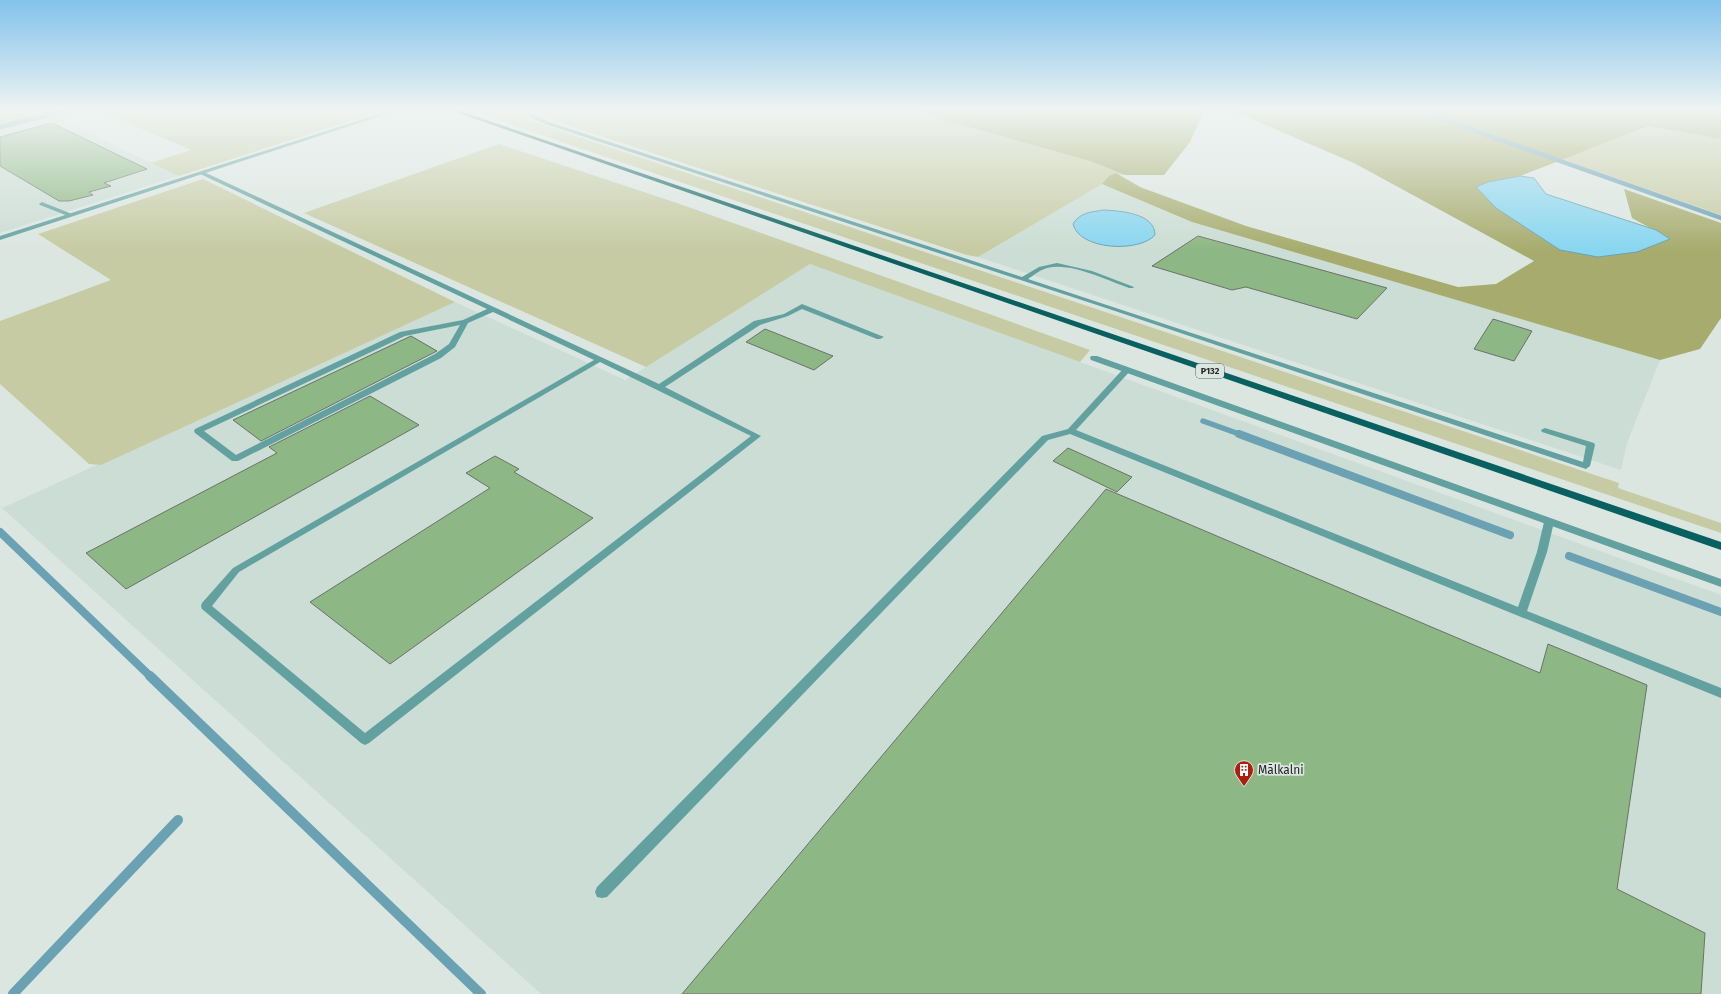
<svg xmlns="http://www.w3.org/2000/svg" width="1721" height="994" font-family="'Fira Sans',sans-serif">
	<style>
		.built { fill: #cbddd4 }
		.green { fill: #c6cba3 }
		.forest { fill: #a7ac6e }
		.water { fill: #89d6f0; stroke: #6aa1b3 }
		.lines { fill: none; stroke-linecap: round; stroke-linejoin: round }
		.stream-far3 { stroke: #6aa1b3; stroke-width: 4.5 }
		.stream-far2 { stroke: #6aa1b3; stroke-width: 5.5 }
		.stream-far1 { stroke: #6aa1b3; stroke-width: 8 }
		.stream { stroke: #6aa1b3; stroke-width: 10 }
		.building { fill: #8db784; stroke: #6c716b }
		.service { fill: #62a1a0; fill-rule: evenodd }
		.minor { fill: #62a1a0; fill-rule: evenodd }
		.primary { fill: #096060; fill-rule: evenodd }
		.labels { text-anchor: middle; stroke-width: 3.5; stroke-linejoin: round; paint-order: stroke }
		.shield { fill: #dce6e1; stroke: #5a605d; stroke-width: 1 }
		.shield-label { font-size: 9px; font-weight: bold; fill: #232625 }
		.near-poi-label { font-size: 12px; fill: #232625; stroke: #dce6e1; text-anchor: start }
	</style>
	<rect width="100%" height="100%" fill="#dce6e1"/>
	<path class="built" d="M53,116L179,176L0,233V130Z
		M1102,184L1192,222L1660,360L1627,443L1621,470L978,257Z
		M810,264L1721,595V994H541L2,508L455,302L625,380Z"/>
	<path class="green" d="M0,111H84L58,118L53,116L0,130Z
		M100,111H381L179,176L151,163L191,150Z
		M475,111H516L523,118L531,121L1619,483L1618,488L1721,523V533L541,135Z
		M538,111H912L1093,162L1125,175C1114,173 1109,176 1102,184L978,257L967,255L560,123L546,117Z
		M1648,126L1721,139V215L1562,159Z
		M499,144L677,203L1090,350L1080,362L810,264L646,367L304,213Z
		M203,179L455,302L101,465L89,464L0,384V321L111,280L38,234Z"/>
	<path class="forest" d="M912,111H1204L1190,142L1164,175H1125L1093,162Z
		M1233,111H1721V139L1648,126L1520,176L1488,182L1540,236L1560,250L1670,239L1632,218L1624,189L1721,223V318L1700,349L1660,360L1192,222L1102,184L1109,176L1116,173L1140,187L1246,226L1458,287L1496,284L1534,261L1354,163Z"/>
	<path class="water" d="M1520,176L1534,178L1546,194L1656,230L1670,239L1637,252L1598,257L1560,250L1496,208L1476,187L1488,182Z
		M1104,210C1120,211 1155,213 1155,235C1139,253 1079,250 1073,224C1080,212 1092,212 1104,210Z"/>
	<g class="lines">
		<path class="stream-far3" d="M1419,111L1721,218
			M0,127L63,111"/>
		<path class="stream-far2" d="M1203,421L1242,435"/>
		<path class="stream-far1" d="M1239,434L1510,535
			M0,532L151,677
			M1569,556L1721,612"/>
		<path class="stream" d="M150,676L481,994
			M13,994L178,820"/>
	</g>
	<path class="building" d="M52,123L147,169L104,183L111,186L89,192L93,195L69,201H59L0,166V137Z
		M1198,236L1387,288L1357,319L1246,287L1232,290L1152,266Z
		M1493,319L1532,331L1514,361L1474,349Z
		M765,329L833,356L814,370L746,342Z
		M411,336L437,351L261,441L233,420Z
		M370,396L419,425L126,589L86,553L277,453L269,447Z
		M1068,448L1132,477L1117,492L1053,461Z
		M495,456L519,469L514,472L593,518L390,664L310,602L490,488L466,473Z
		M1106,489L1540,673L1548,644L1647,685L1617,889L1705,933L1701,994H682Z"/>
	<g class="lines">
		<path class="service" d="M525,111H530L536,116L549,122L1022,277L1039,267L1057,263L1092,271L1134,287L1133,288H1129C1106,280 1071,262 1047,268C1040,270 1034,275 1028,279L1583,462L1586,446L1542,432L1541,430L1545,428L1594,443L1595,445L1590,466L1586,469L1583,468L1109,309L545,124L532,118Z
			M200,172H204L659,384L754,321L784,314L802,304L884,337L880,339H877L802,309L788,316L760,325L665,387L761,436L369,743L365,745L361,743L202,609L201,606L202,603L233,568L594,360L493,312L468,323L455,347L441,358L238,461H232L195,433L194,431L195,429L400,332L463,320L487,309L200,174ZM460,325L449,344L435,354L236,455L204,431L405,336ZM600,362L751,436L365,733L212,606L239,572Z
			M42,202L72,214L73,215L68,216L40,205L39,204Z
			M1124,368H1127L1131,370L1076,430L1518,607L1537,552L1544,522L1549,519L1552,520L1554,522L1547,552L1527,611L1721,688V698L1070,434L1048,440L607,897L602,898L597,897L595,892L597,887L1042,436L1068,429Z"/>
		<path class="minor" d="M388,111H396L0,240V236Z
			M1091,356H1097L1721,579V587L1091,360L1090,358Z"/>
		<path class="primary" d="M452,111H460L1721,542V550Z"/>
	</g>
	<linearGradient id="sky" x2="0" y2="1"><stop stop-color="#82c2eb"/><stop offset="0.44" stop-color="#eff4f2"/><stop offset="1" stop-color="#eff4f2" stop-opacity="0"/></linearGradient>
	<rect width="1721" height="250" fill="url(#sky)"/>
	<defs>
		<g id="building-pin" transform="scale(1)"><path d="M0 17L-7.5 6A9.5 9.5 0 1 1 7.5 6Z" fill="#ad1e0c" stroke="#dce6e1"/><path d="M-4-6H4V6H1V3H-1V6H-4ZM-2.5-4.3h1.7v1.8h-1.7ZM.8-4.3h1.7v1.8H.8ZM-2.5-1h1.7V.8h-1.7ZM.8-1h1.7V.8H.8Z" fill="#fff"/></g>
	</defs>
	<g fill-rule="evenodd">
		<use href="#building-pin" x="1244" y="770"/>
	</g>
	<g class="labels">
		<rect class="shield" x="1196" y="364" width="28" height="14" rx="3"/>
		<g class="shield-label">
			<text x="1210" y="374">P132</text>
		</g>
		<g class="near-poi-label">
			<text x="1258" y="774">Mālkalni</text>
		</g>
	</g>
</svg>
